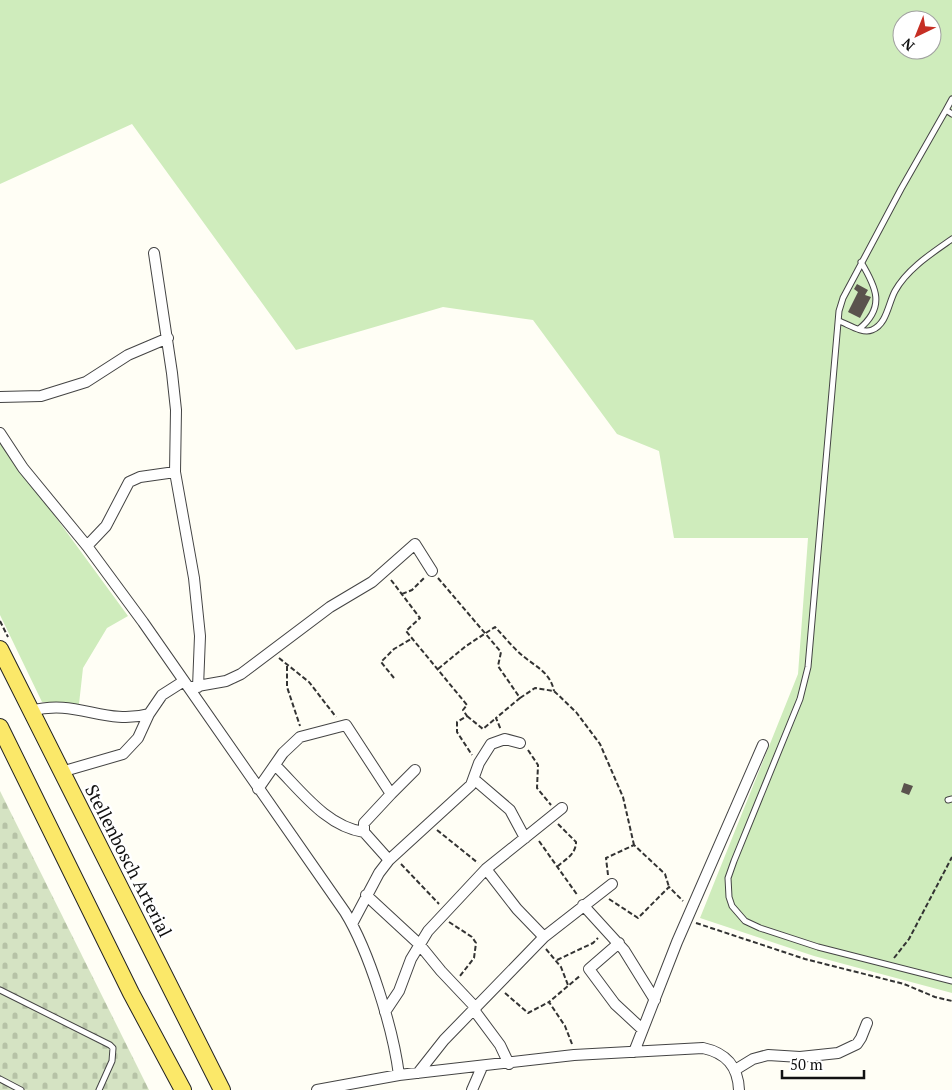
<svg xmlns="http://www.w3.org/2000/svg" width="952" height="1090" font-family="'PT Serif',serif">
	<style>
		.grass { fill: #cfecbc; fill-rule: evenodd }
		.cemetery { fill: url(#cemetery-stones) }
		.building { fill: #5a534d }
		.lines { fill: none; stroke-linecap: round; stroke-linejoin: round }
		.service-casing { stroke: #444; stroke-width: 7 }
		.minor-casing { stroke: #444; stroke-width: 12 }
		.primary-casing { stroke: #222; stroke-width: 18 }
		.path { stroke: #333; stroke-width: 2; stroke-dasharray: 5 2.5; stroke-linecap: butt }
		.service { stroke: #fff; stroke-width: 5 }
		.minor { stroke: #fff; stroke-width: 10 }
		.primary { stroke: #fbe869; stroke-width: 16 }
		.labels { text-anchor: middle; stroke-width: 5; stroke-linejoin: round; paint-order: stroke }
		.street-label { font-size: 18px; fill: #111; stroke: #fff }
	</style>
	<defs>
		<pattern id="cemetery-stones" width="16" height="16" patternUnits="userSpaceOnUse" patternTransform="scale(1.25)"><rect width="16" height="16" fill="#d5e3c3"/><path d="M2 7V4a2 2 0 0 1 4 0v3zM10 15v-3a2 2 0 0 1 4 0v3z" fill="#b6c2a6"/></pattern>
	</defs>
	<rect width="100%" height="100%" fill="#fffef5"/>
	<path class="grass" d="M0,0H952V993L814,956L700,918L798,674L808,538H674L659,451L617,434L533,320L443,307L296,350L132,124L0,184ZM902,20H932V50H902Z
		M0,441L128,616L107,628L83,668L79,704L42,702L0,615Z"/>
	<path class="cemetery" d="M0,791L149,1090H0Z"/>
	<path class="building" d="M857,284L868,290L865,295L871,297L860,318L848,312L858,292L854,289Z
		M904,783L913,786L909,795L901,792Z"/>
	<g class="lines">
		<g class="service-casing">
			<path id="service" d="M946,110L952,99
				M952,114L946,110L901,189L843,298L839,311L808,667L800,699L734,861L728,878L729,897L732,906L745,921L760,928L818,947L952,981
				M839,321C848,324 862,334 872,330C887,324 888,304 895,291C907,269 932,253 952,239
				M859,329C886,307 876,287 861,262
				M948,800L952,799
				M0,990L110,1045L113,1048L112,1061L99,1090
				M0,1079L21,1090"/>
		</g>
		<g class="minor-casing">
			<path id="minor" d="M154,253L172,373L176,410L175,472L194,578L200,636L198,687
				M0,397L41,396L86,382L128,355L168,338
				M0,433L23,468L87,546L143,622L345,912C369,951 393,1028 399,1075
				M87,546L106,526L129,482L140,477L175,472
				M192,687L226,681L241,674L330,607L372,582L415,544L432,571
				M31,711C76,698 105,726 149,714
				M276,766C301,791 327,827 364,832
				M61,772L123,754L138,738L149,714L162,695L184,681
				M475,780L510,810L525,838
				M258,789L283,753L300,737L346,725L391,794L364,823V832L389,860
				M391,794L415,770
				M486,869L517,909L544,937
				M366,895L419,944L441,971L476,1008
				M583,905L624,950L655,1000
				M352,924L379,873L389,860L471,785L479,763L491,744L505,739L520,743
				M619,943L589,969L615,1004L642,1029
				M474,1010L500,1045L509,1064
				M385,1012L399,991L411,959L428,931L486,869L562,808
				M634,1052L677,942L763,745
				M735,1070L753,1059L768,1055L800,1057L838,1053L857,1044L861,1038L867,1023
				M418,1073L444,1040L544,937L612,884
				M317,1090L399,1075L574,1055L703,1048C726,1053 738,1066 739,1090
				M472,1090L482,1067"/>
		</g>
		<g class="primary-casing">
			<path id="primary" d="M0,649L222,1090
				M0,727L131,993L183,1090"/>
		</g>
		<path class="path" d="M438,578L501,652L498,666L520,698L496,718L501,730
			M391,580L420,618L406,631L467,705L463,710L467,716L457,722V732L472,755
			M402,594L412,590L424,578
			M0,621L8,637
			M279,658L309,682L336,717
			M287,666V687L300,726
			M438,669L466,646L495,627C504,636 513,648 523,656C536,667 550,672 554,691
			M394,678L381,662L394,649L413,638
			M520,698L535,688L554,691L576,712L600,744L623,797L634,845
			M467,716L483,729L496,718
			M528,750L538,765L537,788L551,805
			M558,824L576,842C576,854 566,859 558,866
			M437,830L478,863
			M539,841L578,896
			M401,864L439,904
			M608,875L606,858L634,845L665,874L669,887
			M609,899L638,918L669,887L683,901
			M449,922L472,937L476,943L474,958L460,976
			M696,923L805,959L904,984L935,997L952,1001
			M546,949L561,967L568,985
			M894,958L909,939L952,857
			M557,960L593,943L598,938
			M505,993L528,1013L549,1002
			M572,1044L565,1026L549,1002L581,975"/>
		<use href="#service" class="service"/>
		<use href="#minor" class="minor"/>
		<use href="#primary" class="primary"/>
	</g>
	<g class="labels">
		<g class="street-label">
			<text transform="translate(128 861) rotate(63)" y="6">Stellenbosch Arterial</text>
		</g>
	</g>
	<g transform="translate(917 35) rotate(223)"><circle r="24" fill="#ffffff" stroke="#a0a0a0"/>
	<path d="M0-4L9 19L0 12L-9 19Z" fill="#c62f24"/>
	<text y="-8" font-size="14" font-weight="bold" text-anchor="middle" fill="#111111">N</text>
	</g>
	<path d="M782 1070v8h82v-8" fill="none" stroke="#111111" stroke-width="2.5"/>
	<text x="790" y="1070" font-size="15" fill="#111111" stroke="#ffffff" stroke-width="4" paint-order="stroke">50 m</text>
</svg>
